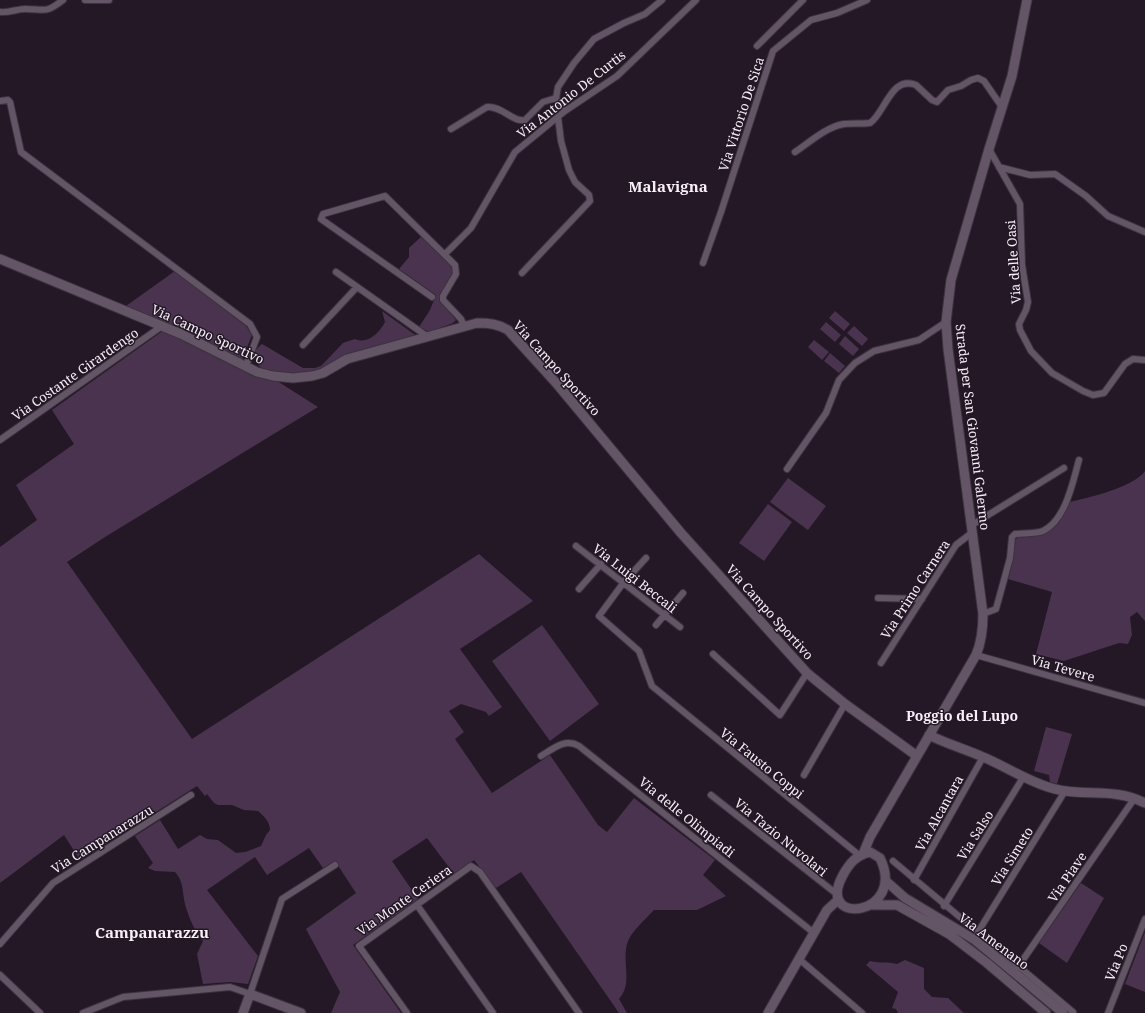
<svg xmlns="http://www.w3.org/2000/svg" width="1145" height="1013" font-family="'Noto Serif',serif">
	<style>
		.green { fill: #4a334e }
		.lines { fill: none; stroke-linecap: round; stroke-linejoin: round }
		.street-casing { stroke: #3c333e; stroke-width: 8 }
		.secondary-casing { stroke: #3c333e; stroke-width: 11 }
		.street { stroke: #645566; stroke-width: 6 }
		.secondary { stroke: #645566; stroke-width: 9 }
		.labels { text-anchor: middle; stroke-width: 3; stroke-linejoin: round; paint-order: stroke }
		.street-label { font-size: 13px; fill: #f8eff9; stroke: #241826 }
		.neighbourhood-label { font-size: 14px; font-weight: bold; fill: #f8eff9; stroke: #241826 }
		.quarter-label { font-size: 15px; font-weight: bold; fill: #f8eff9; stroke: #241826 }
	</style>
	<rect width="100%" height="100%" fill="#241826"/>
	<path class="green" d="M422,236L452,266C456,280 440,287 440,301L456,320L453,323L429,332L419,327L430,310L436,295L399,269L409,257V248Z
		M175,271L246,326L252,335L242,360L130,310L126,306Z
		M382,311L418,337C393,346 267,399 255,359C253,352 257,348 262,344L303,368H315L321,366L343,343L355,339C368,345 380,332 385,322Z
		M835,311L850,324L844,331L829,318Z
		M826,322L841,335L835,342L820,329Z
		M854,326L868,339L862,346L847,333Z
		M164,330L274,379L318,407L105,537L67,562L192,739L479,554L533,601L460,649L502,707L489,716L486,712L461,704L449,711L464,732L455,739L492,793L550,755L598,825L607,832L634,798L715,860L703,875L726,896L697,910H654C645,920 631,931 627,944C622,963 633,983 619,999L627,1013H619L521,872L496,888L474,860L454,874L427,838L392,861L418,899L353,945L401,1013H331L340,992L306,929L356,893L335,861L323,868L309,848L267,875L255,857L207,890L258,956L248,984L230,982L203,984L197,954L203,941C194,930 189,918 185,904C182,892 184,882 175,872L155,871L148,868L153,863L135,836L160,820L178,849L200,835L207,839L218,840L236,853L245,852L261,846L266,835L270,830C270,822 264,816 258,811L244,810L232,805H218L214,803L207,794L205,796L197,786L80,860L64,835L0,883V547L37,520L16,485L74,444L52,410Z
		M845,336L859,349L853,356L839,344Z
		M814,340L829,352L822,360L808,347Z
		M830,353L845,366L839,373L824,361Z
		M1145,471V621L1137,612L1130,617L1132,635L1128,644L1119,643L1064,661L1036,654L1052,592L1008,579L1013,561L1015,540L1019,536L1045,532L1069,502C1088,498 1134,487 1145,471Z
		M788,478L826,506L808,530L770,502Z
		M768,504L792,522L764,561L739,543Z
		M542,625L599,704L550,741L492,661Z
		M1046,727L1072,734L1057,784L1050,782L1049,775L1034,771Z
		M1081,883L1104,898L1067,963L1039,943Z
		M1145,932V992L1125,984Z
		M905,960L924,968V989L932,997L948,998L964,1013H898L896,1009L892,1008L898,992L866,965L870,961C880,964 887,961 897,964Z"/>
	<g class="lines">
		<g class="street-casing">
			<path id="street" d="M85,0H109
				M0,12C9,13 17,9 25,9C46,9 45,14 63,0
				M757,46L803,0
				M0,101L8,100L10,102L21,152L250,324L257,337L246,366
				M565,111L556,98L558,87L574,63L594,39L624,23L645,14L662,0
				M451,129L487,107C503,106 513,123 525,120L543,102L556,98
				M989,149L1020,204L1022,265L1028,302L1026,310L1019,324L1020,330L1031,351L1052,373L1083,391L1093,395L1104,393L1125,364L1133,359L1145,360
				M795,152C810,142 826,127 844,124C853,123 861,124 870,123C885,113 891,75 916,85L932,100L937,102L948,90L961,86L971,80L978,78L984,81L1002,107
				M999,167L1030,175L1055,174L1086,196L1108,216L1145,232
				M445,254L471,228L515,152L565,111L617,76L696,0
				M703,263L721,212L773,51L811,20L837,13L867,0
				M336,272L428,337
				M522,273L590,201L589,195L575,182L569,170L561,141L558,117
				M432,297L321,219L323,214L385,196L455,265L456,274L443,296V300L461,319L464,326
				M303,345L357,287
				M0,440L162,326
				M787,469L826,413L839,380L855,363L874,351L919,340L946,322
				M972,525L1064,468
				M576,546L680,627
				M646,558L624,582L599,616L639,651L652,686L859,855
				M579,589L601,564
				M878,598L922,599
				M983,614L996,609L1010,558L1012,537L1015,534C1023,533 1036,534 1043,531C1066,520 1073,481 1079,460
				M656,625L683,593
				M713,654L780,715L807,673
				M976,655L1145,703
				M881,663L956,545L973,532
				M541,756C554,748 565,738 579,746L814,933
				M804,775L845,704
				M711,795L838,895
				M893,861L1073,1012
				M914,880L983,757
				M417,905L493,1013
				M944,906L1024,776
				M978,932L1065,791
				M0,944L53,883L191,795
				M799,959L862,1013
				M1018,967L1134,799
				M0,975L40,1013
				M83,1013L123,997L230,987L250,994L282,899L335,865
				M407,1013L359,946L471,866L480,872L579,1013
				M1108,1013L1145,919"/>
		</g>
		<g class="secondary-casing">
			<path id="secondary" d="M0,259L181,334L257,372L273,376L293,378L312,376L323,373L347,359L477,323C489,323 498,324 508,330L557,384L681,533L807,673L845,704L917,756
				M929,735C947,744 965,749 983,757C1007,767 1030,783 1055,789C1086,797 1113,787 1145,803
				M870,852L880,858C908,916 814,928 843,875C849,864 856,855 870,852Z
				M863,854L870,837L976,655C982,641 983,629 983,614L948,349L946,322L951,280L989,149L1012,76L1027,0
				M886,881L905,898L975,940L1063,1013
				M873,905H897L949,934L987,963L1046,1013
				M243,1013L250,994L301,1013
				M768,1013L827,910L838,900"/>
		</g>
		<use href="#street" class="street"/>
		<use href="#secondary" class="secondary"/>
	</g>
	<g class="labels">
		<g class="street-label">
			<text transform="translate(571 94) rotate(-38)" y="5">Via Antonio De Curtis</text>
			<text transform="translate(741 114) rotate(-72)" y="5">Via Vittorio De Sica</text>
			<text transform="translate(1013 262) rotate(-94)" y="5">Via delle Oasi</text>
			<text transform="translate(208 334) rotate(25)" y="5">Via Campo Sportivo</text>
			<text transform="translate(557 368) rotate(48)" y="5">Via Campo Sportivo</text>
			<text transform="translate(75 374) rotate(-35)" y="5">Via Costante Girardengo</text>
			<text transform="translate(973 427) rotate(83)" y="5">Strada per San Giovanni Galermo</text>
			<text transform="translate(635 578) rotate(38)" y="5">Via Luigi Beccali</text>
			<text transform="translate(915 589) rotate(-57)" y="5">Via Primo Carnera</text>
			<text transform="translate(770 612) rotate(48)" y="5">Via Campo Sportivo</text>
			<text transform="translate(1063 668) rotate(16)" y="5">Via Tevere</text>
			<text transform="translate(762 763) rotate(39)" y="5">Via Fausto Coppi</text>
			<text transform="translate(939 813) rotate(-61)" y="5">Via Alcantara</text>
			<text transform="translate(687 817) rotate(39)" y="5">Via delle Olimpiadi</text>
			<text transform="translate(975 835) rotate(-58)" y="5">Via Salso</text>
			<text transform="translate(781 837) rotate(39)" y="5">Via Tazio Nuvolari</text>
			<text transform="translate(102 839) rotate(-32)" y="5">Via Campanarazzu</text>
			<text transform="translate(1012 856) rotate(-58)" y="5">Via Simeto</text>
			<text transform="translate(1067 877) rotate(-56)" y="5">Via Piave</text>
			<text transform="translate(404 900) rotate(-35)" y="5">Via Monte Ceriera</text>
			<text transform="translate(994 941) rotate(37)" y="5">Via Amenano</text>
			<text transform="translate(1116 962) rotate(-68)" y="5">Via Po</text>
		</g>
		<g class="neighbourhood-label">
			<text x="962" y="721">Poggio del Lupo</text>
		</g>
		<g class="quarter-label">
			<text x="668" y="192">Malavigna</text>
			<text x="152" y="938">Campanarazzu</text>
		</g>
	</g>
</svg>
